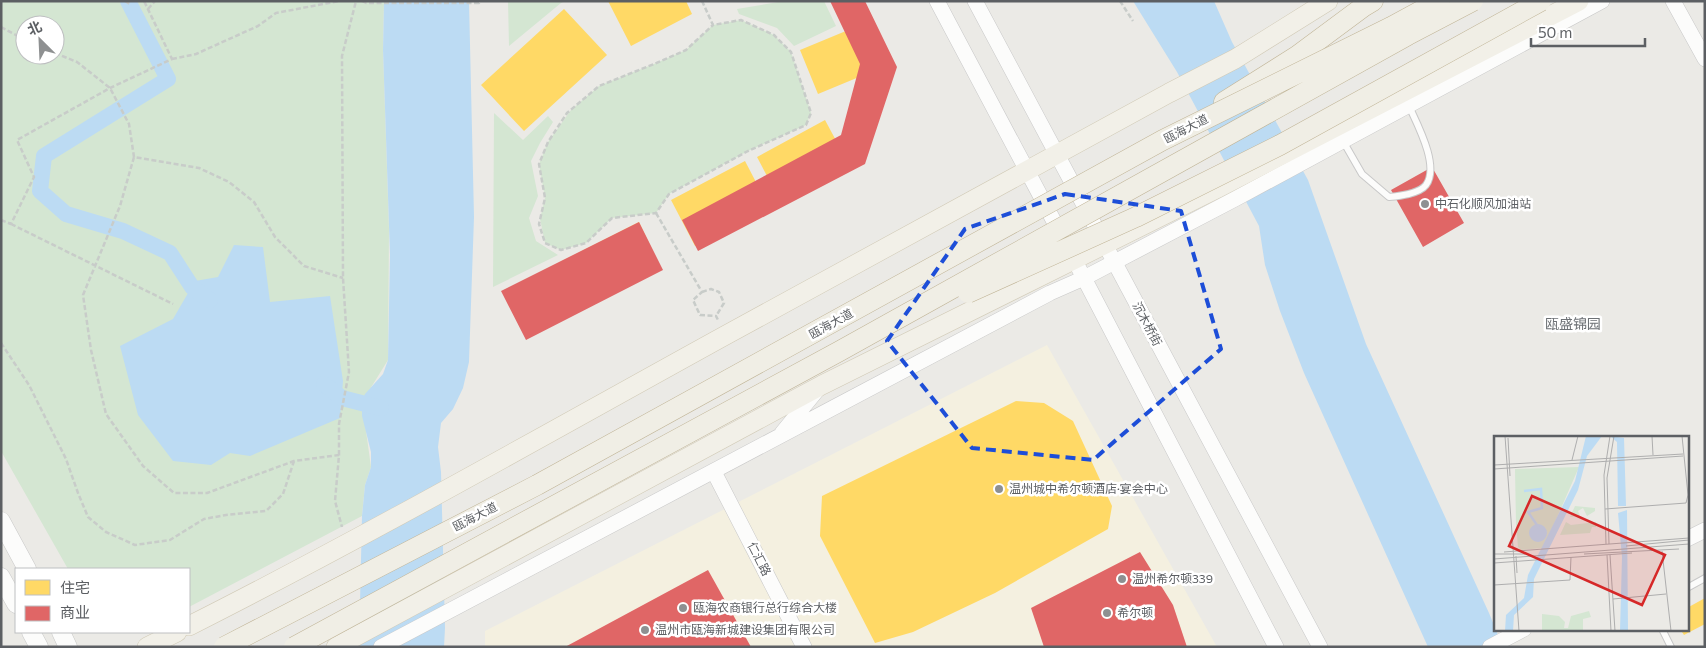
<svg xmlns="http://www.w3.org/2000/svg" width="1706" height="648" font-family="Commissioner,'Noto Sans SC',sans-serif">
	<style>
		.commercial { fill: #f4f0e0 }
		.green { fill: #d4e6d2; fill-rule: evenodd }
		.water { fill: #bcdbf3 }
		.homes { fill: #ffd966 }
		.shops { fill: #e06666 }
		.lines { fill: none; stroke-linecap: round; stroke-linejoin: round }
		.canal { stroke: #bcdbf3; stroke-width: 16 }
		.service-casing { stroke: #c8c8c8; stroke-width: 8 }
		.tertiary-casing { stroke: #c8c8c8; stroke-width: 16 }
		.secondary-casing { stroke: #c8c8c7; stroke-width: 19 }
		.primary-casing { stroke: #d1cab6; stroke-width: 20 }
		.trunk-casing { stroke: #c0b496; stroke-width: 21 }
		.path { stroke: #c8ccc9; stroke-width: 2.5; stroke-dasharray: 5 2.5; stroke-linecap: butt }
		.service { stroke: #fcfcfb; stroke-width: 6 }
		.tertiary { stroke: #fcfcfb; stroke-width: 15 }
		.secondary { stroke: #fcfcfb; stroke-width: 18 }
		.primary { stroke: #f2f0e8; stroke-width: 19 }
		.trunk { stroke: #f0eee5; stroke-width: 20 }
		.trunk-bridge-casing { stroke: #c0b496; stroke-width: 21; stroke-linecap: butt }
		.trunk-bridge { stroke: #f0eee5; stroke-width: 20 }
		.marked { fill: none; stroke: #1d4ed8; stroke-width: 4; stroke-dasharray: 10 6; stroke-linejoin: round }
		.poi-dot { fill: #8e9091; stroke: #fff; stroke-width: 2 }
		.labels { text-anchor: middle; stroke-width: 5; stroke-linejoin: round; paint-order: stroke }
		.street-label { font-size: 12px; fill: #5c5f63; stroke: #fff }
		.poi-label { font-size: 12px; fill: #5c5f63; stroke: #fff; text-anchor: start }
		.neighbourhood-label { font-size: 14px; fill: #6d7175; stroke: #fff }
		.inset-river { fill: none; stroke: #bcdbf3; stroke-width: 2.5 }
		.inset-road { fill: none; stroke: #aeaeae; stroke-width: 1 }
		.view { fill: #d62828; fill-opacity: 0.15; stroke: #d62828; stroke-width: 2.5 }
		.inset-edge { fill: none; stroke: #5c5f63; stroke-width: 2.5 }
	</style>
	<rect width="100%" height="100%" fill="#ebeae6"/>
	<path class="commercial" d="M1047,345L1217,647H485V631Z"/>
	<path class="green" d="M1,1H384L383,50L389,229L388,360L362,402L371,467L365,485L362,516L189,607V569H68L1,451ZM25,25H55V55H25Z
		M508,1H565L561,3L509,46Z
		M784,1H824L836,26L794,46L777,28L739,14L737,9Z
		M741,20L774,35L791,52L811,113L806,125L748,151L669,194L656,213L612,218L586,243L561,250L545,243L540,219L545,198L539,164L548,142L571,110L599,86L654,64L686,50L713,25Z
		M494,113L523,140L548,116L553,122L540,143L531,161L538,196L529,218L536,241L558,255L493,287Z"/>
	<path class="water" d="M384,1H469L474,217L469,362L463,388L453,409L441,423L438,447L441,472L445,628L444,647H359L362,516L365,485L371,467V452L362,416V402L365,394L383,374L388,360L390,255L383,50Z
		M1133,1H1214L1232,42L1308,180L1366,344L1489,613L1503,647H1428L1304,373L1280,311L1265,265L1259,226L1177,72Z
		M234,245L263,247L270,302L330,296L343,381L340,418L250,456L230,453L211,465L173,461L138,415L120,346L173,319L195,281L218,277Z"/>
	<path class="homes" d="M608,1H686L692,14L631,46Z
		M564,9L607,55L524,131L481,85Z
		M870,21L888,65L818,94L800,50Z
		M825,120L847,161L778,197L757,157Z
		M745,161L769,207L695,246L671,200Z
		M639,222L660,266L526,333L505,290Z
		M1016,401L1044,403L1073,421L1112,506L1108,529L995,593L913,632L875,643L820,536L822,496Z
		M1705,598V624L1684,635L1680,629H1687V608Z"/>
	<path class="shops" d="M830,1H865L897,67L865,164L698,251L682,220L841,135L860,64Z
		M1432,167L1464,223L1423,247L1391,190Z
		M639,222L663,270L526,340L501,291Z
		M1140,552L1173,605L1187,647H1044L1031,608Z
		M708,570L751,647H565Z"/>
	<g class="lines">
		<path class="canal" d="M128,1L168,79L44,156L40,191L66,214L123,231L170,253L192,287L210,300
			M324,384L342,398L381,408"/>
		<g class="service-casing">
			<path id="service" d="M1343,141L1362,174L1389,197C1399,196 1419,194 1426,185C1440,166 1417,124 1409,106
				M1687,588L1705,578
				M1662,629L1671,647"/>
		</g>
		<g class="tertiary-casing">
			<path id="tertiary" d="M937,1L1084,278L1276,647
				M975,1L1320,647
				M1673,1L1705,59
				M782,433L818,389
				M714,472L804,647
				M1687,539L1705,530
				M381,647L1050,293L1084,278L1235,199L1602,1
				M1490,647L1524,629"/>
		</g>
		<g class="secondary-casing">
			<path id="secondary" d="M1,521L27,569
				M1,577L16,604
				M31,632L39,647
				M61,632L68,647"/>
		</g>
		<g class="primary-casing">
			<path id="primary" d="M189,626C371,534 548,433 726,335C873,254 1021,174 1169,93L1235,59L1328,1
				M147,647L177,632
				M336,647L822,385L1218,188L1579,1"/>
		</g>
		<g class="trunk-casing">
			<path id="trunk" d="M1224,102L1297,56L1363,7L1373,1"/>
		</g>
		<path class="path" d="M125,1L130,4
			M362,1L366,3H479V1
			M702,1L713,25L741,20L774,35L791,52L811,113L806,125L748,151L669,194L656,213L612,218L586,243L561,250L545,243L539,224L545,198L539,164L548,142L567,113L599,86L654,64L686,50L713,25
			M1120,1L1133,21
			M148,9L155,1
			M1,27L25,40
			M55,53L77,62L110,88L129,124L134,157L199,168L229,182L254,202L275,237L304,266L343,278
			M172,59L196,54L258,26L276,13L339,1
			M134,157L120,206L83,295L91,350L106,414L143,466L174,493H207L294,461L339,455L335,501L342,527
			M656,213L702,292L693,300L700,315L716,316L718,320
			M1,220L11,224L34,177L17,140L110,88L172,59L144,1
			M11,224L173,304
			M702,292L711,289L719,292L724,303L716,316
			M1,343L29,385L66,459L78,493L88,517L106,532L135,545L170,540L204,519L226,515L266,511L283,494L294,461
			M339,455V424L349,372L343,278L342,56L356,1"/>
		<use href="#service" class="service"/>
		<use href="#tertiary" class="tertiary"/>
		<use href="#secondary" class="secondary"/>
		<use href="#primary" class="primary"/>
		<use href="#trunk" class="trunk"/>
		<g class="trunk-bridge-casing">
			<path id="trunk-bridge" d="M968,293L1136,217L1280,145L1541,1
				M224,647L537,485L1163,140L1391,27L1439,1
				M294,647L838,352L1408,35L1473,1"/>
		</g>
		<use href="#trunk-bridge" class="trunk-bridge"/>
	</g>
	<path class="marked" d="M1065,194L1181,211L1221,349L1093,460L972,448L887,341L965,229Z"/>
	<g class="poi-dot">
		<circle cx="1425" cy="204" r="5"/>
		<circle cx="999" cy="489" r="5"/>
		<circle cx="1122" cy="579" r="5"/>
		<circle cx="683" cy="608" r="5"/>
		<circle cx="1107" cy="613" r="5"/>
		<circle cx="645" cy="630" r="5"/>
	</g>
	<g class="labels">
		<g class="street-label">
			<text transform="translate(1186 129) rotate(-27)" y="4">瓯海大道</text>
			<text transform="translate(831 324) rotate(-29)" y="4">瓯海大道</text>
			<text transform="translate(1147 324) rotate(62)" y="4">沉木桥街</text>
			<text transform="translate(475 517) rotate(-27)" y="4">瓯海大道</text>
			<text transform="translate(759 559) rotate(63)" y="4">仁汇路</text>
		</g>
		<g class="poi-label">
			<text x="1435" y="208">中石化顺风加油站</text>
			<text x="1009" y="493">温州城中希尔顿酒店·宴会中心</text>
			<text x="1132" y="583">温州希尔顿339</text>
			<text x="693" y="612">瓯海农商银行总行综合大楼</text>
			<text x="1117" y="617">希尔顿</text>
			<text x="655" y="634">温州市瓯海新城建设集团有限公司</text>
		</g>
		<g class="neighbourhood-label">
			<text x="1573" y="329">瓯盛锦园</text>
		</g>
	</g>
	<g transform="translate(1494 436)">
		<rect width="195" height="195" fill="#ebeae6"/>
		<path d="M85,31L51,109L48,112L27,114L24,111L22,88L21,33ZM81,70L101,72V75L93,80L89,72L84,75L86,80L76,81ZM72,86L77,89L102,86V91H98L96,97L66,99ZM95,175L97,181L89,183V195H48V178L65,180L71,186L70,192H74L77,180Z" fill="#d4e6d2"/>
		<path d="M92,0H108L93,20L84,54L40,143L39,161L20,179L19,195H11L12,179L30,162L34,139L81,45ZM116,0L130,2L132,70H124L123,6ZM133,74L134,195H126L128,121L124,77ZM35 97a9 9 0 1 1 18 0a9 9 0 1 1-18 0Z" fill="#bcdbf3"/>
		<path class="inset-river" d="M30,55L47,53L48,72L34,76L45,92"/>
		<path class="inset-road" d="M11,0L25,195M158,0L159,19M14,2L16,40M78,24L84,0M0,29L189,18M0,33L189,20M111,73L192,67L194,59L188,0M112,108L110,39L116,0M115,108L113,42L120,0M132,110L195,104M168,115L177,195M10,116L195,102M0,118H34M90,118L185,113M113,119L117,195M116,119L121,195M22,120L23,137M0,123L195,108M0,127L138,117M0,149L76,144L77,121M119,163L172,158"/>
		<path class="view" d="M38,60L171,119L148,169L15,110Z"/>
		<rect width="195" height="195" class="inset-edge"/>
	</g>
	<rect width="1706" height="648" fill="none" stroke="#5c5f63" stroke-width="5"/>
	<rect x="15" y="568" width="175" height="65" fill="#ffffff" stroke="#bebfc1"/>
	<rect x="25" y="580" width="25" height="15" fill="#ffd966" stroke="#bebfc1"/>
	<text x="60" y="593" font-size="15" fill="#5c5f63">住宅</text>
	<rect x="25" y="606" width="25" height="15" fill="#e06666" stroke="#bebfc1"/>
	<text x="60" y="618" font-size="15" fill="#5c5f63">商业</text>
	<g transform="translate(40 40) rotate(336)"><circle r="24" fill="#ffffff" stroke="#bebfc1"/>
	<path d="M0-4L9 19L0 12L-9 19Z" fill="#8e9091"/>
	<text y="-8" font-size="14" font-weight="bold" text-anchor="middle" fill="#5c5f63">北</text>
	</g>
	<path d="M1531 38v8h114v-8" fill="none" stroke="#5c5f63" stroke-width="2.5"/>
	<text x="1538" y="38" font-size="15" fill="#5c5f63" stroke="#ffffff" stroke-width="4" paint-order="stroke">50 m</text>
</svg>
